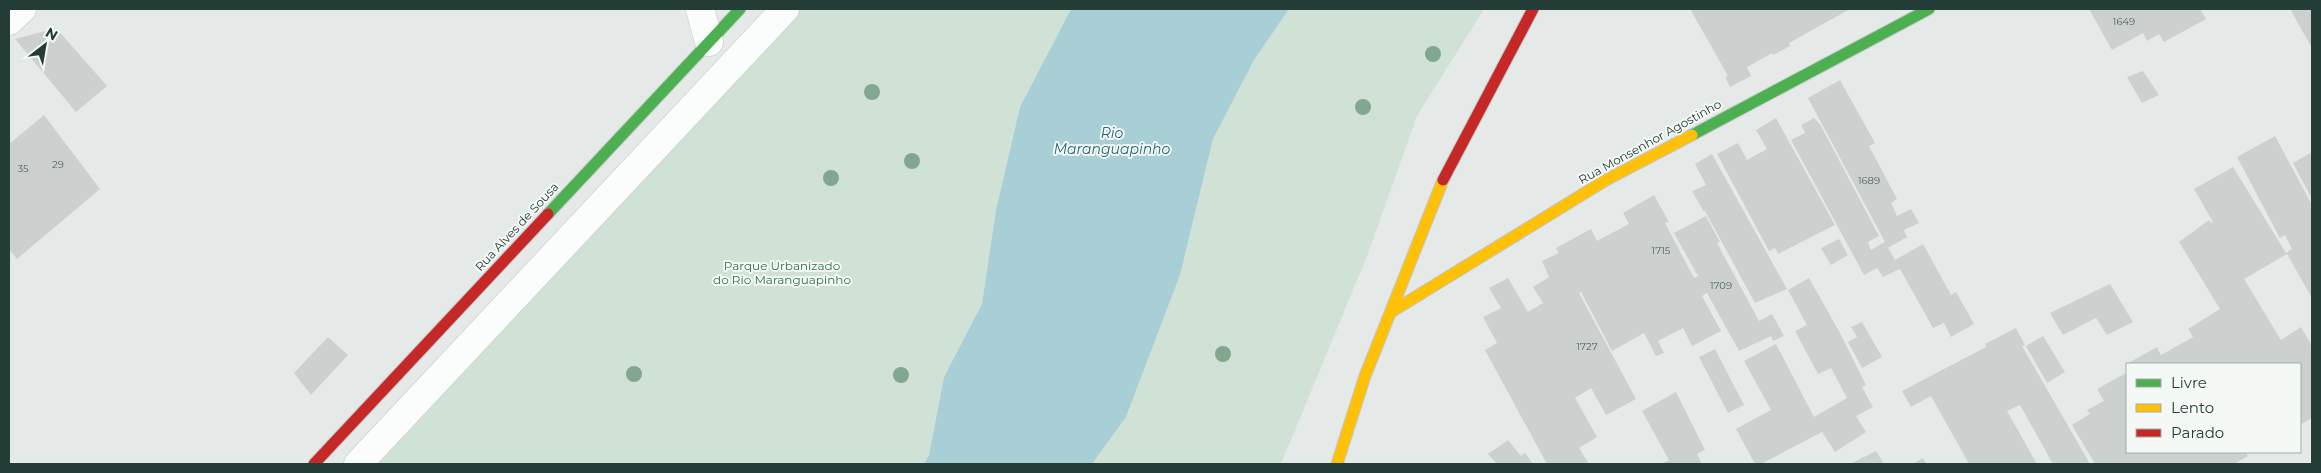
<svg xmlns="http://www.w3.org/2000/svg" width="2321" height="473" font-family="Montserrat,sans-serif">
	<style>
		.green { fill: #cfe2d5 }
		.water { fill: #a8cfd6 }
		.building { fill: #ccd1cf }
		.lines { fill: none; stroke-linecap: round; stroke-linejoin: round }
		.street-casing { stroke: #c2c7c5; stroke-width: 29 }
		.fast-casing { stroke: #c1c7c5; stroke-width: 13 }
		.slow-casing { stroke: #c1c7c5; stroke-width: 13 }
		.jam-casing { stroke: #c1c7c5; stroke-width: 13 }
		.street { stroke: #fbfcfc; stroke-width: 28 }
		.fast { stroke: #4caf50; stroke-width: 11 }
		.slow { stroke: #ffc107; stroke-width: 11 }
		.jam { stroke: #c62828; stroke-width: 11 }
		.tree { fill: #81a791 }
		.labels { text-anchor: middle; stroke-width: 4; stroke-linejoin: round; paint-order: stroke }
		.number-label { font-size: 10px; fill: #4f635d }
		.street-label { font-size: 12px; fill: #243d36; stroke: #f4f9f6 }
		.park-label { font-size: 12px; fill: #307149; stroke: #f4f9f6 }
		.water-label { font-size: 14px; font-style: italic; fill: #216775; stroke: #f4f9f6 }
	</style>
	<rect width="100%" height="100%" fill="#e5eae8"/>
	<path class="green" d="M766,9H1071L1020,107L996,210L982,304L944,377L929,455L924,464H341Z
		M1289,9H1484L1417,116L1367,256L1281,464H1092L1126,417L1180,275L1213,139L1254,60Z"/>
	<path class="water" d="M1071,9H1289L1254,60L1213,139L1180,275L1126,417L1092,464H924L929,455L944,377L982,304L996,210L1020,107Z"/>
	<path class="building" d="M1690,9H1850L1789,43L1790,46L1773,55L1772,53L1747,67L1751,76L1730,87L1725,77L1728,76Z
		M2089,9H2200L2206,19L2164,42L2159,34L2147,41L2143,33L2112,50Z
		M2290,9H2312V48Z
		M56,28L107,86L76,112L15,39Z
		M2143,71L2159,95L2142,103L2127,77Z
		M1840,80L1875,143L1869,146L1897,199L1891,203L1897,216L1911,209L1919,223L1904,230L1907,237L1888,248L1895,260L1923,244L1951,295L1956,292L1974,324L1951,337L1944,323L1933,328L1900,269L1883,277L1877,268L1864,275L1791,140L1805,133L1801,125L1814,118L1820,124L1879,236L1868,242L1871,250L1885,242L1808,98Z
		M44,115L100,189L17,259L9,249V144Z
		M1776,118L1835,225L1778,254L1775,248L1769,251L1717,154L1738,143L1747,160L1767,149L1756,130Z
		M2275,136L2312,205V298L2287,254L2244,279L2281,340L2301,327L2312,346V418L2300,425V364H2127V369L2125,365L2157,347L2161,355L2193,337L2188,329L2220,309L2179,242L2209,220L2211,223L2213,222L2194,189L2233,167L2286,253L2292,249L2285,235L2280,238L2237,157Z
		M2312,152V199L2293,163Z
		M1712,154L1787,289L1755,303L1705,211L1704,212L1692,191L1706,185L1695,164Z
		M1654,195L1669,222L1665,223L1694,278L1698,276L1674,233L1706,216L1720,242L1717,243L1759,321L1772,314L1784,336L1773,341L1771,336L1739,351L1707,293L1702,296L1721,331L1692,346L1683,328L1658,341L1664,353L1656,356L1644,333L1612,351L1581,292L1579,293L1636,399L1606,415L1591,388L1575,398L1597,437L1579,448L1589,464H1547L1485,350L1497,343L1483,317L1501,308L1489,288L1508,278L1528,312L1543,303L1533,287L1549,277L1542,261L1559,253L1556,248L1591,229L1597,241L1629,224L1623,213Z
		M1839,239L1848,255L1831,265L1821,248Z
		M1809,278L1840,333L1866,385L1862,387L1873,407L1856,416L1866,432L1835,452L1822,432L1761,464H1755L1736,429L1771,410L1744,361L1776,344L1814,417L1847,398L1831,368L1818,374L1795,331L1807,325L1788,290Z
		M2110,284L2133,322L2107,335L2096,318L2063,335L2050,313Z
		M1862,322L1882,357L1862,368L1848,342L1857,337L1851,327Z
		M2016,328L2025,345L2022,346L2090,464H2053L2020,405L2007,411L2037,464H1969L1931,396L1911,407L1902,391L1986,347L1985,344Z
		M2043,336L2065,372L2047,383L2026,346Z
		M328,337L348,355L311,395L294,373Z
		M1715,349L1744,405L1728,413L1699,357Z
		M2126,373L2127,452H2245L2248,456L2234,464H2095L2072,425L2090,414L2087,410L2104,401L2097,389Z
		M1676,392L1705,450L1697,454L1702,464H1660L1669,460L1642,411Z
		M1508,440L1521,456L1525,453L1533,464H1497L1488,454Z
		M1876,451L1884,464H1850Z
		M1923,458L1926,464H1913Z"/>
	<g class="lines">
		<g class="street-casing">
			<path id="street" d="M700,9L709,42
				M9,21L22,9
				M358,464L785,9"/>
		</g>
		<g class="fast-casing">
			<path id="fast" d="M1692,135L1929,9
				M548,214L740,9"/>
		</g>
		<g class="slow-casing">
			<path id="slow" d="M1391,312L1606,180L1692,135
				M1337,464L1365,376L1443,180"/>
		</g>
		<g class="jam-casing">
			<path id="jam" d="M1443,180L1533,9
				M314,464L548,214"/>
		</g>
		<use href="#street" class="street"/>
		<use href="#fast" class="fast"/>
		<use href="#slow" class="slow"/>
		<use href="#jam" class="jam"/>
	</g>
	<g class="tree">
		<circle cx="1433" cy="54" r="8"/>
		<circle cx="872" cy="92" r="8"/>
		<circle cx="1363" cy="107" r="8"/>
		<circle cx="912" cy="161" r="8"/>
		<circle cx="831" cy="178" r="8"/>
		<circle cx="1223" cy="354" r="8"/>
		<circle cx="634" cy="374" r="8"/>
		<circle cx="901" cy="375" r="8"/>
	</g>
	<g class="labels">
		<g class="number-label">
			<text x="2124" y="25">1649</text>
			<text x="58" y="168">29</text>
			<text x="23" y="172">35</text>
			<text x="1869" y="184">1689</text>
			<text x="1661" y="254">1715</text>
			<text x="1721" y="289">1709</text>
			<text x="1587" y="350">1727</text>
		</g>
		<g class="street-label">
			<text transform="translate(1650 142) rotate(-29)" y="4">Rua Monsenhor Agostinho</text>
			<text transform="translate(517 227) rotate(-47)" y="4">Rua Alves de Sousa</text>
		</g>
		<g class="park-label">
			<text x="782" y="270">Parque Urbanizado<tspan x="782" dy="14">do Rio Maranguapinho</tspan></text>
		</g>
		<g class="water-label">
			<text x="1112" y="138">Rio<tspan x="1112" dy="16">Maranguapinho</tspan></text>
		</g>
	</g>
	<rect width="2321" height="473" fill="none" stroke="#243d36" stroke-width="20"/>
	<rect x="2126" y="363" width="175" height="90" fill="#f4f9f6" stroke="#a1aea9"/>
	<rect x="2136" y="379" width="25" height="8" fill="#4caf50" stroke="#a1aea9"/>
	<text x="2171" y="388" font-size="15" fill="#243d36">Livre</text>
	<rect x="2136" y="404" width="25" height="8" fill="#ffc107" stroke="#a1aea9"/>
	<text x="2171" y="413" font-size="15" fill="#243d36">Lento</text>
	<rect x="2136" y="429" width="25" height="8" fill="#c62828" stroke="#a1aea9"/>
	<text x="2171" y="438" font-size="15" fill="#243d36">Parado</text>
	<g transform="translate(45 45) rotate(31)" stroke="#f4f9f6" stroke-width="4" paint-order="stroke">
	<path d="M0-4L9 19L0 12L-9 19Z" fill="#243d36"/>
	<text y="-8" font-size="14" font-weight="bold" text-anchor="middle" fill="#243d36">N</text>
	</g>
</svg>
